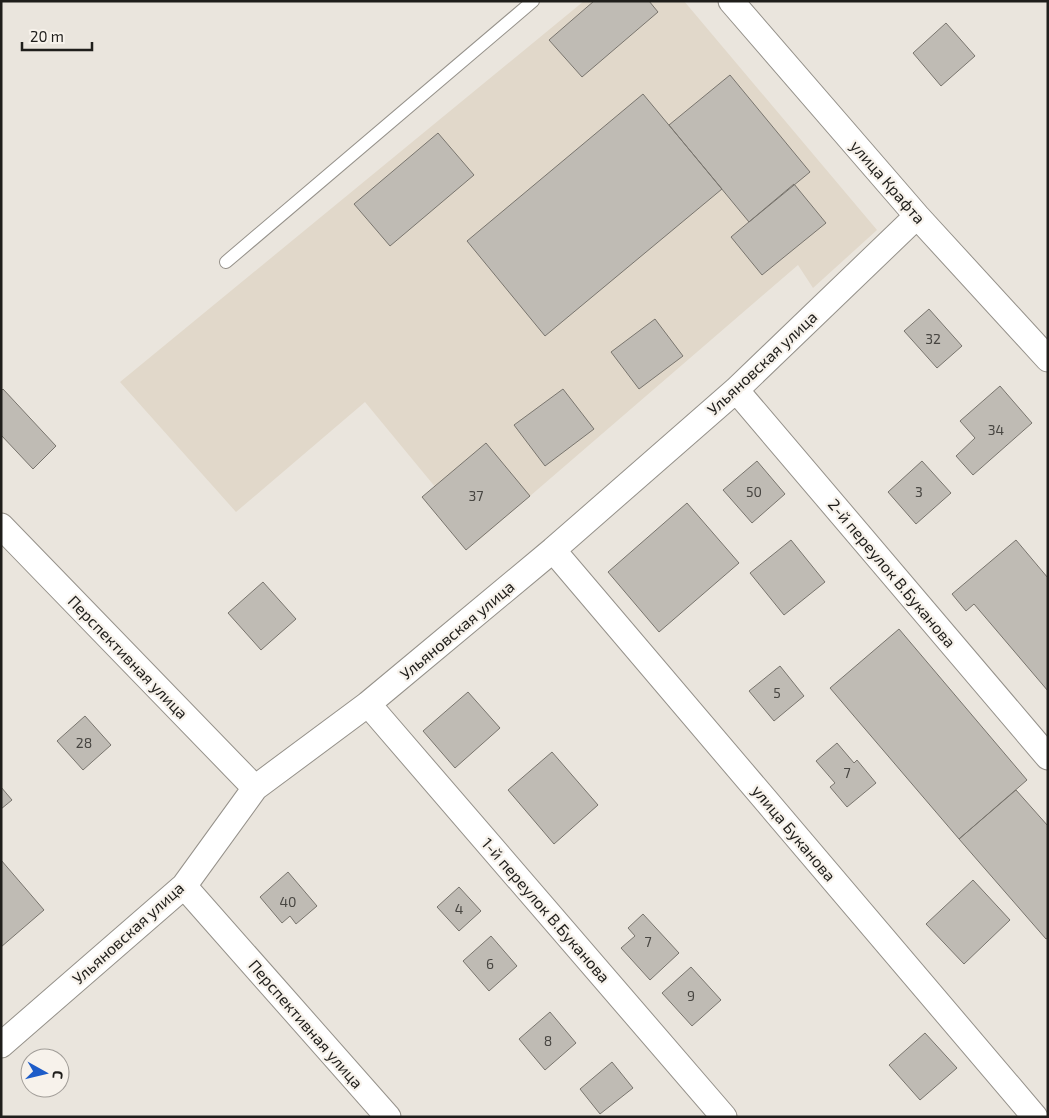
<svg xmlns="http://www.w3.org/2000/svg" width="1049" height="1118" font-family="'Exo 2',sans-serif">
	<style>
		.built { fill: #e1d8ca }
		.building { fill: #bfbbb4; stroke: #79756e }
		.lines { fill: none; stroke-linecap: round; stroke-linejoin: round }
		.lane-casing { stroke: #95918a; stroke-width: 14 }
		.street-casing { stroke: #95918a; stroke-width: 27 }
		.lane { stroke: #fff; stroke-width: 12 }
		.street { stroke: #fff; stroke-width: 25 }
		.labels { text-anchor: middle; stroke-width: 4.5; stroke-linejoin: round; paint-order: stroke }
		.number-label { font-size: 14px; fill: #474541 }
		.street-label { font-size: 16px; fill: #1f1e1b; stroke: #f7f2eb }
	</style>
	<rect width="100%" height="100%" fill="#eae5dd"/>
	<path class="built" d="M584,1H684L877,230L813,288L798,265L479,540L365,402L236,512L120,382Z"/>
	<path class="building" d="M594,1H649L658,12L582,77L549,40Z
		M946,23L975,56L941,86L913,53Z
		M730,75L810,172L749,222L669,125Z
		M643,94L722,189L545,336L467,241Z
		M438,133L474,175L390,246L354,204Z
		M794,184L826,223L762,275L731,237Z
		M929,309L962,346L937,368L904,331Z
		M655,319L683,356L639,389L611,352Z
		M1000,386L1032,423L973,475L956,456L975,438L960,421Z
		M3,389L56,446L33,469L1,435V391Z
		M563,389L594,429L545,466L514,425Z
		M486,443L530,496L466,550L422,497Z
		M757,461L785,494L752,523L723,490Z
		M922,461L951,493L916,524L888,492Z
		M687,503L739,563L659,632L608,572Z
		M791,540L825,582L784,615L750,573Z
		M1016,540L1048,578V691L974,604L966,611L952,594Z
		M263,582L296,619L261,650L228,613Z
		M899,629L1027,780L959,839L830,688Z
		M780,666L804,696L774,721L749,691Z
		M468,692L500,728L455,768L423,731Z
		M85,716L111,745L83,770L57,741Z
		M837,743L854,763L857,760L876,783L847,807L830,787L835,783L816,761Z
		M552,752L598,805L554,844L508,790Z
		M1,787L12,800L1,809Z
		M1016,790L1048,826V938L1046,939L959,839Z
		M1,860L44,910L1,947Z
		M288,872L317,906L296,924L290,916L282,923L260,897Z
		M973,880L1010,920L964,964L926,924Z
		M459,887L481,911L459,931L437,907Z
		M643,914L679,953L650,980L621,948L635,936L628,928Z
		M491,936L517,966L489,991L463,961Z
		M691,967L721,1000L692,1026L662,993Z
		M550,1012L576,1043L545,1070L519,1039Z
		M925,1033L957,1068L920,1100L889,1065Z
		M612,1062L633,1088L600,1114L580,1089Z"/>
	<g class="lines">
		<g class="lane-casing">
			<path id="lane" d="M226,262L533,1"/>
		</g>
		<g class="street-casing">
			<path id="street" d="M731,1L917,216L1048,359
				M736,390L1048,757
				M1,526L255,788
				M553,550L1035,1117
				M368,704L724,1117
				M184,886L388,1117
				M1,1045L184,886L255,788L368,704L553,550L736,390L917,216"/>
		</g>
		<use href="#lane" class="lane"/>
		<use href="#street" class="street"/>
	</g>
	<g class="labels">
		<g class="number-label">
			<text x="933" y="344">32</text>
			<text x="996" y="435">34</text>
			<text x="754" y="497">50</text>
			<text x="919" y="497">3</text>
			<text x="476" y="501">37</text>
			<text x="777" y="698">5</text>
			<text x="84" y="748">28</text>
			<text x="847" y="778">7</text>
			<text x="288" y="907">40</text>
			<text x="459" y="914">4</text>
			<text x="648" y="947">7</text>
			<text x="490" y="969">6</text>
			<text x="691" y="1001">9</text>
			<text x="548" y="1046">8</text>
		</g>
		<g class="street-label">
			<text transform="translate(888 182) rotate(49)" y="6">улица Крафта</text>
			<text transform="translate(762 363) rotate(-43)" y="6">Ульяновская улица</text>
			<text transform="translate(892 573) rotate(50)" y="6">2-й переулок В.Буканова</text>
			<text transform="translate(457 630) rotate(-40)" y="6">Ульяновская улица</text>
			<text transform="translate(128 657) rotate(46)" y="6">Перспективная улица</text>
			<text transform="translate(794 833) rotate(50)" y="6">улица Буканова</text>
			<text transform="translate(546 910) rotate(49)" y="6">1-й переулок В.Буканова</text>
			<text transform="translate(128 933) rotate(-42)" y="6">Ульяновская улица</text>
			<text transform="translate(306 1024) rotate(49)" y="6">Перспективная улица</text>
		</g>
	</g>
	<rect width="1049" height="1118" fill="none" stroke="#1f1e1b" stroke-width="5"/>
	<g transform="translate(45 1073) rotate(98)"><circle r="24" fill="#f7f2eb" stroke="#a19d98"/>
	<path d="M0-4L9 19L0 12L-9 19Z" fill="#1d5cc8"/>
	<text y="-8" font-size="14" font-weight="bold" text-anchor="middle" fill="#1f1e1b">С</text>
	</g>
	<path d="M22 42v8h70v-8" fill="none" stroke="#1f1e1b" stroke-width="2.5"/>
	<text x="30" y="42" font-size="15" fill="#1f1e1b" stroke="#f7f2eb" stroke-width="4" paint-order="stroke">20 m</text>
</svg>
